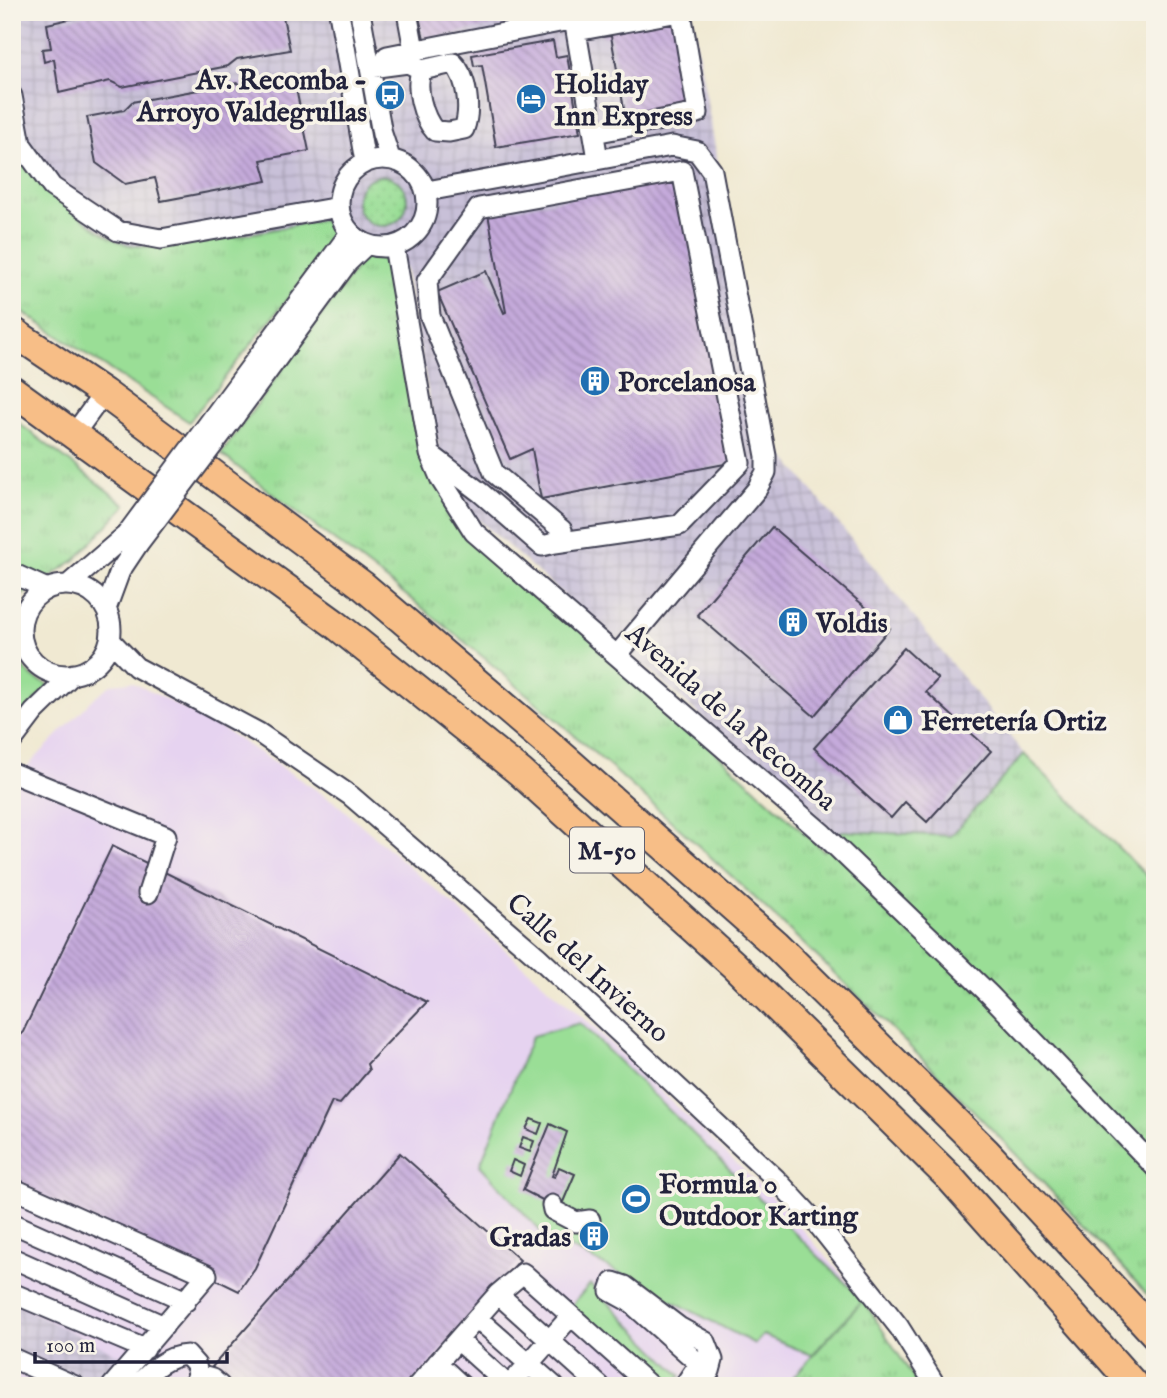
<svg xmlns="http://www.w3.org/2000/svg" width="1167" height="1398" font-family="'IM FELL English',serif">
	<style>
		.built { fill: #e6d3f0 }
		.industrial { fill: url(#industrial-grid) }
		.grass { fill: url(#grass-dots); stroke: #5e8068; stroke-width: 2 }
		.park { fill: url(#park-tufts); stroke: #5e8068; stroke-width: 2 }
		.garden { fill: #9ade96; stroke: #5e8068; stroke-width: 2 }
		.building { fill: url(#building-back-hatch) }
		.lines { fill: none; stroke-linecap: round; stroke-linejoin: round }
		.minor-casing { stroke: #414052; stroke-width: 23 }
		.highway-casing { stroke: #414052; stroke-width: 32 }
		.minor { stroke: #fff; stroke-width: 19 }
		.highway { stroke: #f7be87; stroke-width: 28 }
		.minor-bridge-casing { stroke: #414052; stroke-width: 23; stroke-linecap: butt }
		.minor-bridge { stroke: #fff; stroke-width: 19 }
		.labels { text-anchor: middle; stroke-width: 7; stroke-linejoin: round; paint-order: stroke }
		.shield { fill: #f7f3e8; stroke: #62616f; stroke-width: 2 }
		.shield-label { font-size: 26px; font-weight: bold; fill: #22223b }
		.poi-label { font-size: 28px; font-weight: bold; fill: #22223b; stroke: #f7f3e8; text-anchor: start }
		.street-label { font-size: 28px; fill: #22223b; stroke: #f7f3e8 }
	</style>
	<defs>
		<pattern id="industrial-grid" width="8" height="8" patternUnits="userSpaceOnUse" patternTransform="scale(1.75)"><rect width="8" height="8" fill="#c8c0d8"/><path d="M0 4h8M4 0v8" fill="none" stroke="#aca5ba"/></pattern>
		<pattern id="grass-dots" width="8" height="8" patternUnits="userSpaceOnUse" patternTransform="scale(1.75)"><rect width="8" height="8" fill="#9ade96"/><path d="M2 2h.1M6 6h.1" fill="none" stroke="#84be82" stroke-width="1.8" stroke-linecap="round"/></pattern>
		<pattern id="park-tufts" width="24" height="20" patternUnits="userSpaceOnUse" patternTransform="scale(1.75)"><rect width="24" height="20" fill="#9ade96"/><path d="M3 7l-1-3M5 7V3M7 7l1-3M15 17l-1-3M17 17v-4M19 17l1-3" fill="none" stroke="#84be82"/></pattern>
		<pattern id="building-back-hatch" width="6" height="6" patternUnits="userSpaceOnUse" patternTransform="scale(1.75)"><rect width="6" height="6" fill="#c5aadb"/><path d="M-1 5l2 2M0 0l6 6M5-1l2 2" fill="none" stroke="#a08ab3"/></pattern>
	</defs>
	<rect width="100%" height="100%" fill="#f7f3e8"/>
	<filter id="ink" filterUnits="userSpaceOnUse"><feTurbulence type="fractalNoise" baseFrequency=".0143" numOctaves="2"/><feDisplacementMap in="SourceGraphic" scale="14" xChannelSelector="R" yChannelSelector="G"/><feConvolveMatrix kernelMatrix="1 2 1 2 8 2 1 2 1" color-interpolation-filters="sRGB"/></filter>
	<filter id="wash" filterUnits="userSpaceOnUse"><feTurbulence type="fractalNoise" baseFrequency=".00686" numOctaves="4" result="noise"/><feDisplacementMap in="SourceGraphic" scale="28" xChannelSelector="R" yChannelSelector="G"/><feGaussianBlur stdDeviation="1.57" result="paint"/><feColorMatrix in="noise" values="0 0 0 0 0 0 0 0 0 0 0 0 0 0 0 0 0 1.4 0 .05"/><feComposite in="paint" operator="in"/></filter>
	<g filter="url(#wash)">
		<rect width="100%" height="100%" fill="#f0e9d2"/>
		<path class="built" d="M132,682L220,727L336,803L596,1029L782,1207L852,1286L919,1386H12V782L97,695L112,684Z"/>
		<path class="industrial" d="M12,12H691L766,433L1024,754L951,836L842,831L837,836L474,516L440,456L405,268L321,220L165,247L125,244L84,219L28,173L17,149L12,131Z
			M12,1303L133,1362L112,1386H74L12,1358Z"/>
		<path class="grass" d="M357 201a25 25 0 1 1 50 0a25 25 0 1 1-50 0Z"/>
		<path class="park" d="M12,131C21,168 36,179 64,202C81,217 104,237 126,244C166,255 276,228 321,220L331,225L336,238L189,422L12,305Z
			M364,257H380L391,270L451,511L824,851L842,831L951,836L1024,754L1155,884V1303C951,1078 733,869 502,673C412,596 314,527 221,454Z
			M12,418L126,505L75,560L12,602Z
			M863,1300L919,1386H785Z"/>
		<path class="garden" d="M16,661L34,678L49,685L12,728V668Z
			M580,1023L863,1300L812,1355L763,1335L755,1344L542,1233L480,1165L532,1036Z
			M590,1284L681,1376L671,1386H661L571,1306Z"/>
		<g id="blocks">
			<path class="building" d="M101,12H282L290,50L237,59L228,66L122,87L110,81L59,93L54,59L44,62L42,49L51,48L47,24Z
				M418,12H562L424,39Z
				M676,15L692,107L626,120L611,36L603,37L601,29Z
				M553,41L556,57L567,55L580,133L496,147L482,65L474,66L472,55Z
				M294,79L309,151L261,160L267,181L161,201L155,178L125,184L96,163L87,117L124,110L132,102L237,83L250,87Z
				M677,179L730,463L541,499L532,449L510,459L437,292L486,271L504,313L506,312L488,214Z
				M772,527L890,628L814,716L697,615Z
				M904,648L938,679L926,692L991,751L927,822L905,802L891,818L814,748Z
				M112,846L427,1002L367,1064L369,1070L340,1104L332,1102L255,1268L239,1291L12,1180V1043L23,1032Z
				M531,1119L542,1123L538,1134L526,1129Z
				M550,1124L567,1132L552,1176L555,1177L559,1167L575,1174L560,1209L523,1190Z
				M523,1137L534,1141L530,1152L519,1148Z
				M400,1153L520,1260L409,1386H233L212,1367Z
				M513,1160L524,1165L520,1176L509,1171Z
				M586,1230L605,1235L602,1242L584,1237Z"/>
		</g>
	</g>
	<g filter="url(#ink)">
		<use href="#blocks" fill-opacity="0" stroke="#414052" stroke-width="2"/>
		<g class="lines">
			<g class="minor-casing">
				<path id="minor" d="M339,12L365,162
					M360,12L382,134L390,158
					M407,12L414,50
					M387,56L610,12
					M370,68L408,63L422,70C414,86 423,118 435,131L449,132L464,129C471,110 468,78 453,63L422,70
					M12,96L21,144L52,187L118,231L161,239L339,207
					M594,133L698,113L681,12
					M339 203a44 44 0 1 1 88 0a44 44 0 1 1-88 0Z
					M598,159L576,31L679,12
					M427,191L672,146L697,151L712,171L766,456V472L757,489L618,654
					M394,246L430,454L441,480L474,532L823,834L989,994L1155,1167
					M223,404L350,233
					M235,416L348,262L367,244
					M74,434L104,393
					M430,454L481,493L542,546L555,543L562,530L494,473L430,316L427,281L479,208L682,171L740,463L680,525L555,543
					M12,573L47,589
					M68,585L126,535
					M21 630a45 45 0 1 1 90 0a45 45 0 1 1-90 0Z
					M106,609L120,571L138,544
					M111,641L136,667L259,733L351,796L538,957L776,1179L816,1222L899,1327L936,1386
					M12,741L34,712L73,674
					M12,773L166,836L148,893
					M12,1188L207,1275L112,1386
					M552,1205L553,1210L576,1222L590,1220
					M12,1223L186,1301
					M12,1258L164,1326
					M12,1293L145,1349
					M498,1294L600,1386
					M477,1318L554,1386
					M458,1340L509,1386
					M12,1358L75,1386
					M437,1363L462,1386
					M198,1375L212,1379L220,1386
					M136,1386C151,1371 165,1356 187,1355L196,1365L198,1375L193,1386
					M417,1386L498,1294L523,1273L650,1386
					M509,1386L571,1316
					M684,1386L698,1365L695,1360L630,1302L610,1291L613,1282L625,1286L679,1327L706,1342L713,1360L710,1371L698,1386"/>
			</g>
			<g class="highway-casing">
				<path id="highway" d="M12,331L104,393L362,585L544,740L775,944L986,1152L1155,1334
					M12,390L335,624L520,772L734,965L950,1178L1135,1386"/>
			</g>
			<use href="#minor" class="minor"/>
			<use href="#highway" class="highway"/>
			<g class="minor-bridge-casing">
				<path id="minor-bridge" d="M126,535L223,404
					M138,544L235,416"/>
			</g>
			<use href="#minor-bridge" class="minor-bridge"/>
		</g>
	</g>
	<defs>
		<g id="bus-disc" transform="scale(1.575)"><circle r="9.5" fill="#1f6fb2" stroke="#f7f3e8"/><path d="M-5-6H5V4H4V6H2V4H-2V6H-4V4H-5ZM-3.5-4V0h7V-4ZM-3.5 1.2v1.5H-2V1.2ZM2 1.2v1.5H3.5V1.2Z" fill="#fff"/></g>
		<g id="hotel-disc" transform="scale(1.575)"><circle r="9.5" fill="#1f6fb2" stroke="#f7f3e8"/><path d="M-6-4.5h1.5V1H6V5H4.5V3h-9V5H-6ZM-4 0a1.8 1.8 0 1 1 3.6 0ZM.5 0V-2.5h3Q6-2.5 6 0Z" fill="#fff"/></g>
		<g id="building-disc" transform="scale(1.575)"><circle r="9.5" fill="#1f6fb2" stroke="#f7f3e8"/><path d="M-4-6H4V6H1V3H-1V6H-4ZM-2.5-4.3h1.7v1.8h-1.7ZM.8-4.3h1.7v1.8H.8ZM-2.5-1h1.7V.8h-1.7ZM.8-1h1.7V.8H.8Z" fill="#fff"/></g>
		<g id="shop-disc" transform="scale(1.575)"><circle r="9.5" fill="#1f6fb2" stroke="#f7f3e8"/><path d="M-5-2.5h2.3a2.7 3.5 0 0 1 5.4 0H5L5.5 6h-11ZM-1.5-2.5h3a1.5 2.3 0 0 0-3 0Z" fill="#fff"/></g>
		<g id="stadium-disc" transform="scale(1.575)"><circle r="9.5" fill="#1f6fb2" stroke="#f7f3e8"/><path d="M0-5a6.5 5 0 1 0 0 10a6.5 5 0 1 0 0-10ZM-3.5-1.8h7v3.6h-7Z" fill="#fff"/></g>
	</defs>
	<g fill-rule="evenodd">
		<use href="#bus-disc" x="390" y="95"/>
		<use href="#hotel-disc" x="531" y="99"/>
		<use href="#building-disc" x="595" y="381"/>
		<use href="#building-disc" x="793" y="622"/>
		<use href="#shop-disc" x="898" y="720"/>
		<use href="#stadium-disc" x="636" y="1199"/>
		<use href="#building-disc" x="594" y="1236"/>
	</g>
	<g class="labels">
		<rect class="shield" x="570" y="827.5" width="74" height="45" rx="5"/>
		<g class="shield-label">
			<text x="607" y="859">M-50</text>
		</g>
		<g class="poi-label">
			<text x="367" y="89" text-anchor="end">Av. Recomba -<tspan x="367" dy="32">Arroyo Valdegrullas</tspan></text>
			<text x="554" y="93">Holiday<tspan x="554" dy="32">Inn Express</tspan></text>
			<text x="618" y="391">Porcelanosa</text>
			<text x="816" y="632">Voldis</text>
			<text x="921" y="730">Ferretería Ortiz</text>
			<text x="659" y="1193">Formula 0<tspan x="659" dy="32">Outdoor Karting</tspan></text>
			<text x="571" y="1246" text-anchor="end">Gradas</text>
		</g>
		<g class="street-label">
			<text transform="translate(732 716) rotate(41)" y="10">Avenida de la Recomba</text>
			<text transform="translate(589 967) rotate(42)" y="10">Calle del Invierno</text>
		</g>
	</g>
	<rect width="1167" height="1398" fill="none" stroke="#f7f3e8" stroke-width="42"/>
	<path d="M35 1352v10h192v-10" fill="none" stroke="#22223b" stroke-width="3.5"/>
	<text x="46" y="1352" font-size="21" fill="#22223b" stroke="#f7f3e8" stroke-width="5" paint-order="stroke">100 m</text>
</svg>
